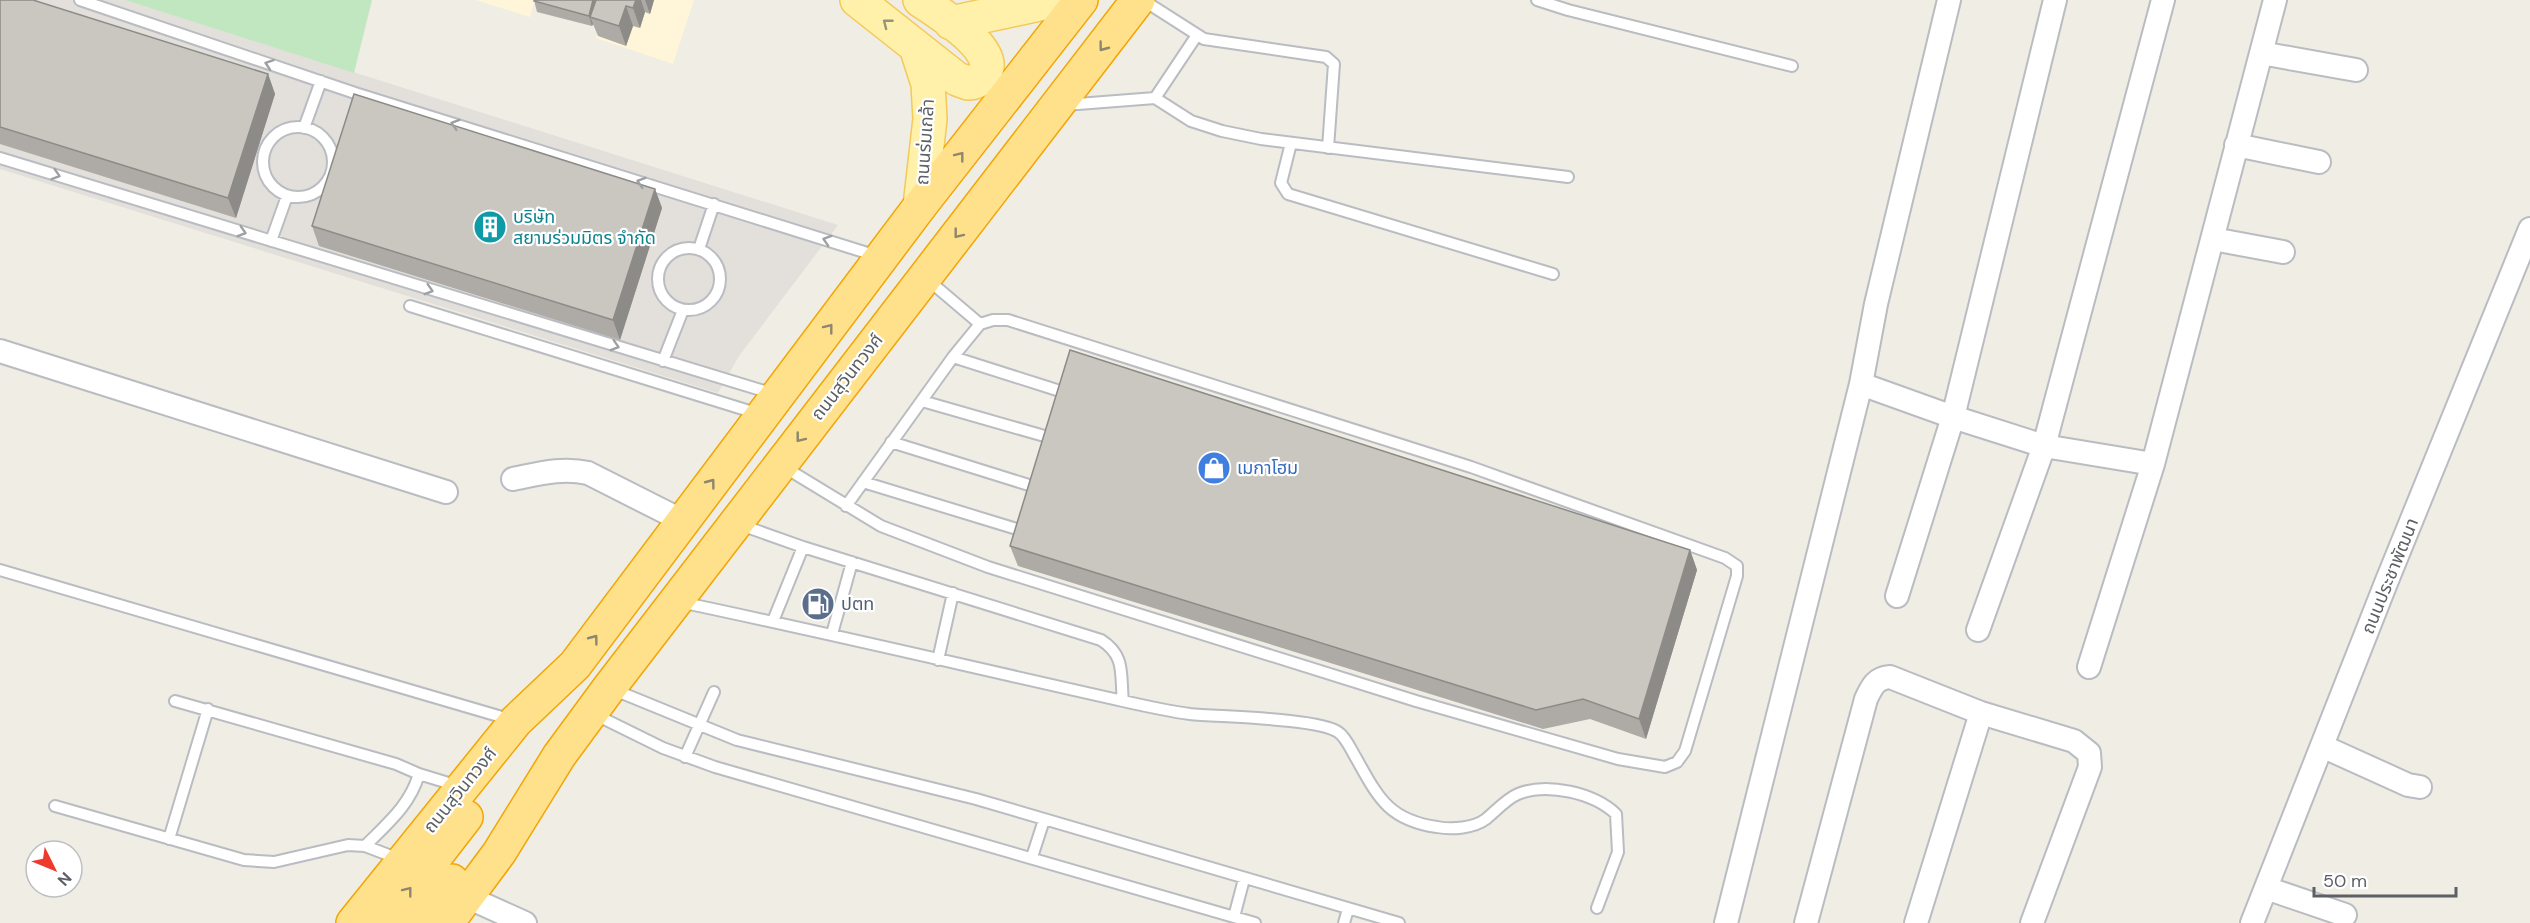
<svg xmlns="http://www.w3.org/2000/svg" width="2530" height="923" font-family="'DM Sans','Noto Sans Thai',sans-serif">
	<style>
		.commercial { fill: #fff6d9 }
		.industrial { fill: #e3e0dc }
		.green { fill: #c0e7c0 }
		.lines { fill: none; stroke-linecap: round; stroke-linejoin: round }
		.lane-casing { stroke: #b9bcc1; stroke-width: 14 }
		.street-casing { stroke: #b9bcc1; stroke-width: 26 }
		.primary-casing { stroke: #f5c857; stroke-width: 36 }
		.highway-casing { stroke: #f3a500; stroke-width: 36 }
		.lane { stroke: #fff; stroke-width: 10 }
		.street { stroke: #fff; stroke-width: 22 }
		.primary { stroke: #fff1a9; stroke-width: 33 }
		.highway { stroke: #ffe18b; stroke-width: 33 }
		.wall { fill: #aeaba6 }
		.shaded-wall { fill: #8d8b87 }
		.building { fill: #cac7c1; stroke: #8d8b87; stroke-width: 1.5 }
		.oneway { stroke: #95937d }
		.oneway2 { stroke: #8d8770 }
		.oneway3 { stroke: #9da0a3 }
		.labels { text-anchor: middle; stroke-width: 4.5; stroke-linejoin: round; paint-order: stroke }
		.street-label { font-size: 18px; fill: #5c6065; stroke: #fff }
		.culture-label { font-size: 18px; fill: #0d838f; stroke: #fff; text-anchor: start }
		.shop-label { font-size: 18px; fill: #366cbe; stroke: #fff; text-anchor: start }
		.service-label { font-size: 18px; fill: #4e5e75; stroke: #fff; text-anchor: start }
	</style>
	<rect width="100%" height="100%" fill="#efede4"/>
	<path class="commercial" d="M476,0H535L530,17Z
		M608,0H694L673,64L596,38Z"/>
	<path class="industrial" d="M0,0H125L838,225L739,356L718,393L0,169Z"/>
	<path class="green" d="M125,0H372L354,73Z"/>
	<g class="lines">
		<g class="lane-casing">
			<path id="lane" d="M80,0L355,93L877,256
				M1143,0L1204,39L1326,57L1334,64L1328,148
				M1537,0L1568,10L1792,66
				M1155,98L1197,35
				M1065,105L1155,98L1191,121L1222,131L1261,139L1568,177
				M263 162a35 35 0 1 1 70 0a35 35 0 1 1-70 0Z
				M304,128L321,81
				M1291,143L1281,183L1288,194L1553,274
				M0,158L774,394
				M271,241L287,196
				M658 279a31 31 0 1 1 62 0a31 31 0 1 1-62 0Z
				M699,249L714,204
				M410,306L759,414
				M953,357L1060,391
				M663,361L683,310
				M922,401L1048,437
				M891,442L1032,486
				M784,467L881,526L988,567L1416,701L1618,759L1665,767L1677,762L1685,751L1737,576V566L1725,558L1471,467L1008,320H993L980,324
				M863,482L1020,530
				M846,506L953,357L980,324L927,279
				M0,570L512,720
				M680,602C828,633 975,668 1123,701C1120,674 1126,656 1101,640L803,547L741,525
				M773,621L803,547
				M832,634L852,562
				M938,660L953,593
				M612,689L737,740L976,799L1399,923
				M175,701L396,764L419,774C410,805 388,823 365,846L399,859
				M1123,701C1145,706 1167,711 1190,714C1219,717 1318,718 1338,732C1346,737 1351,750 1356,758C1378,797 1388,820 1437,827C1452,830 1474,828 1486,819C1496,811 1506,799 1518,794C1547,782 1594,793 1616,814L1618,852L1597,908
				M594,714L663,748L715,767L1255,923
				M685,757L714,692
				M419,774L458,786
				M55,806L244,860L274,862L348,845L365,846
				M169,839L208,709
				M1032,857L1044,820
				M1234,917L1244,879
				M1344,923L1348,909"/>
		</g>
		<g class="street-casing">
			<path id="street" d="M2261,53L2356,70
				M2236,145L2319,162
				M2213,239L2283,252
				M0,351L446,492
				M1861,384L1953,417L2044,446L2153,464L2275,0
				M513,479C538,474 562,467 588,473L683,521
				M1897,596L1953,417L2055,0
				M1978,630L2044,446L2163,0
				M2089,667L2153,464
				M2322,746L2408,785L2420,787
				M2266,888L2345,915
				M467,897L525,923
				M1726,923L1861,384L1876,304L1949,0
				M1806,923L1866,699C1872,686 1876,678 1890,677L1981,713L2074,741L2089,753L2090,767L2032,923
				M1916,923L1981,713
				M2252,923L2386,583L2530,229"/>
		</g>
		<g class="primary-casing">
			<path id="primary" d="M857,0L957,79L968,83C975,83 980,80 984,74C1001,50 937,12 920,0
				M951,23L1058,0
				M916,47L928,84L930,119L920,206"/>
		</g>
		<g class="highway-casing">
			<path id="highway" d="M353,923L516,721L575,665L920,206L1081,0
				M384,923L466,817
				M420,923L452,881
				M447,923L499,853L559,756L609,688L1138,0"/>
		</g>
		<use href="#lane" class="lane"/>
		<use href="#street" class="street"/>
		<use href="#primary" class="primary"/>
		<use href="#highway" class="highway"/>
	</g>
	<path class="wall" d="M0,0L268,74L275,94L236,218L0,144Z
		M534,0H654L650,14L645,12L640,28L633,26L626,46L598,36L593,24L592,26L537,12Z
		M655,189L662,208L620,340L319,246L312,226Z
		M1010,546L1690,550L1697,570L1646,739L1590,719L1543,729L1018,566Z"/>
	<path class="shaded-wall" d="M593,0H599L590,17L593,24L592,26L589,16Z
		M636,0H641L645,12L640,28L633,8Z
		M645,0H654L650,14Z
		M626,6L633,26L626,46L619,26Z
		M268,74L275,94L236,218L228,198Z
		M655,189L662,208L620,340L613,320Z
		M1690,550L1697,570L1646,739L1639,719Z"/>
	<path class="building" d="M0,0H33L268,74L228,198L0,127Z
		M534,0H593L589,16L534,1Z
		M596,0H636L633,8L626,6L619,26L590,17Z
		M354,94L655,189L613,320L312,226Z
		M1070,350L1690,550L1639,719L1583,699L1536,710L1010,546Z"/>
	<defs><path id="oneway-chevron" d="M-2-3.5L2.5 0L-2 3.5" fill="none" stroke-width="1.6" stroke-linecap="round" stroke-linejoin="round" transform="scale(1.5)"/></defs>
	<use class="oneway" href="#oneway-chevron" transform="translate(887 23) rotate(-142)"/>
	<g class="oneway2">
		<use href="#oneway-chevron" transform="translate(1103 47) rotate(127)"/>
		<use href="#oneway-chevron" transform="translate(960 156) rotate(-52)"/>
		<use href="#oneway-chevron" transform="translate(958 234) rotate(128)"/>
		<use href="#oneway-chevron" transform="translate(829 328) rotate(-52)"/>
		<use href="#oneway-chevron" transform="translate(800 438) rotate(128)"/>
		<use href="#oneway-chevron" transform="translate(711 483) rotate(-53)"/>
		<use href="#oneway-chevron" transform="translate(594 639) rotate(-53)"/>
		<use href="#oneway-chevron" transform="translate(408 891) rotate(-52)"/>
	</g>
	<g class="oneway3">
		<use href="#oneway-chevron" transform="translate(269 64) rotate(-161)"/>
		<use href="#oneway-chevron" transform="translate(455 124) rotate(-163)"/>
		<use href="#oneway-chevron" transform="translate(56 175) rotate(17)"/>
		<use href="#oneway-chevron" transform="translate(641 182) rotate(-163)"/>
		<use href="#oneway-chevron" transform="translate(242 232) rotate(17)"/>
		<use href="#oneway-chevron" transform="translate(827 240) rotate(-162)"/>
		<use href="#oneway-chevron" transform="translate(429 290) rotate(17)"/>
		<use href="#oneway-chevron" transform="translate(615 346) rotate(17)"/>
	</g>
	<defs>
		<g id="building-disc" transform="scale(1.725)"><circle r="9.5" fill="#0f9aa8" stroke="#fff"/><path d="M-4-6H4V6H1V3H-1V6H-4ZM-2.5-4.3h1.7v1.8h-1.7ZM.8-4.3h1.7v1.8H.8ZM-2.5-1h1.7V.8h-1.7ZM.8-1h1.7V.8H.8Z" fill="#fff"/></g>
		<g id="shop-disc" transform="scale(1.725)"><circle r="9.5" fill="#3f7fe0" stroke="#fff"/><path d="M-5-2.5h2.3a2.7 3.5 0 0 1 5.4 0H5L5.5 6h-11ZM-1.5-2.5h3a1.5 2.3 0 0 0-3 0Z" fill="#fff"/></g>
		<g id="fuel-disc" transform="scale(1.725)"><circle r="9.5" fill="#5c6f8a" stroke="#fff"/><path d="M-5.5-6h7V0h2V4h1.3V-2.5L3-4.5l.8-.8L6-3V5H2.5V1h-1V6h-7ZM-4.2-4.7v3.2H.2V-4.7Z" fill="#fff"/></g>
	</defs>
	<g fill-rule="evenodd">
		<use href="#building-disc" x="490" y="227"/>
		<use href="#shop-disc" x="1214" y="468"/>
		<use href="#fuel-disc" x="818" y="604"/>
	</g>
	<g class="labels">
		<g class="street-label">
			<text transform="translate(925 142) rotate(-86)" y="6">ถนนร่มเกล้า</text>
			<text transform="translate(847 377) rotate(-52)" y="6">ถนนสุวินทวงศ์</text>
			<text transform="translate(2390 576) rotate(-68)" y="6">ถนนประชาพัฒนา</text>
			<text transform="translate(460 790) rotate(-51)" y="6">ถนนสุวินทวงศ์</text>
		</g>
		<g class="culture-label">
			<text x="513" y="223">บริษัท<tspan x="513" dy="21">สยามร่วมมิตร จำกัด</tspan></text>
		</g>
		<g class="shop-label">
			<text x="1237" y="474">เมกาโฮม</text>
		</g>
		<g class="service-label">
			<text x="841" y="610">ปตท</text>
		</g>
	</g>
	<g transform="translate(54 869) rotate(133)"><circle r="28" fill="#ffffff" stroke="#bebfc1" stroke-width="1.5"/>
	<path d="M0-4.5L10 22L0 15L-10 22Z" fill="#ee392b"/>
	<text y="-9" font-size="16" font-weight="bold" text-anchor="middle" fill="#5c6065">N</text>
	</g>
	<path d="M2314 887v9h142v-9" fill="none" stroke="#5c6065" stroke-width="3"/>
	<text x="2323" y="887" font-size="18" fill="#5c6065" stroke="#ffffff" stroke-width="4.5" paint-order="stroke">50 m</text>
</svg>
